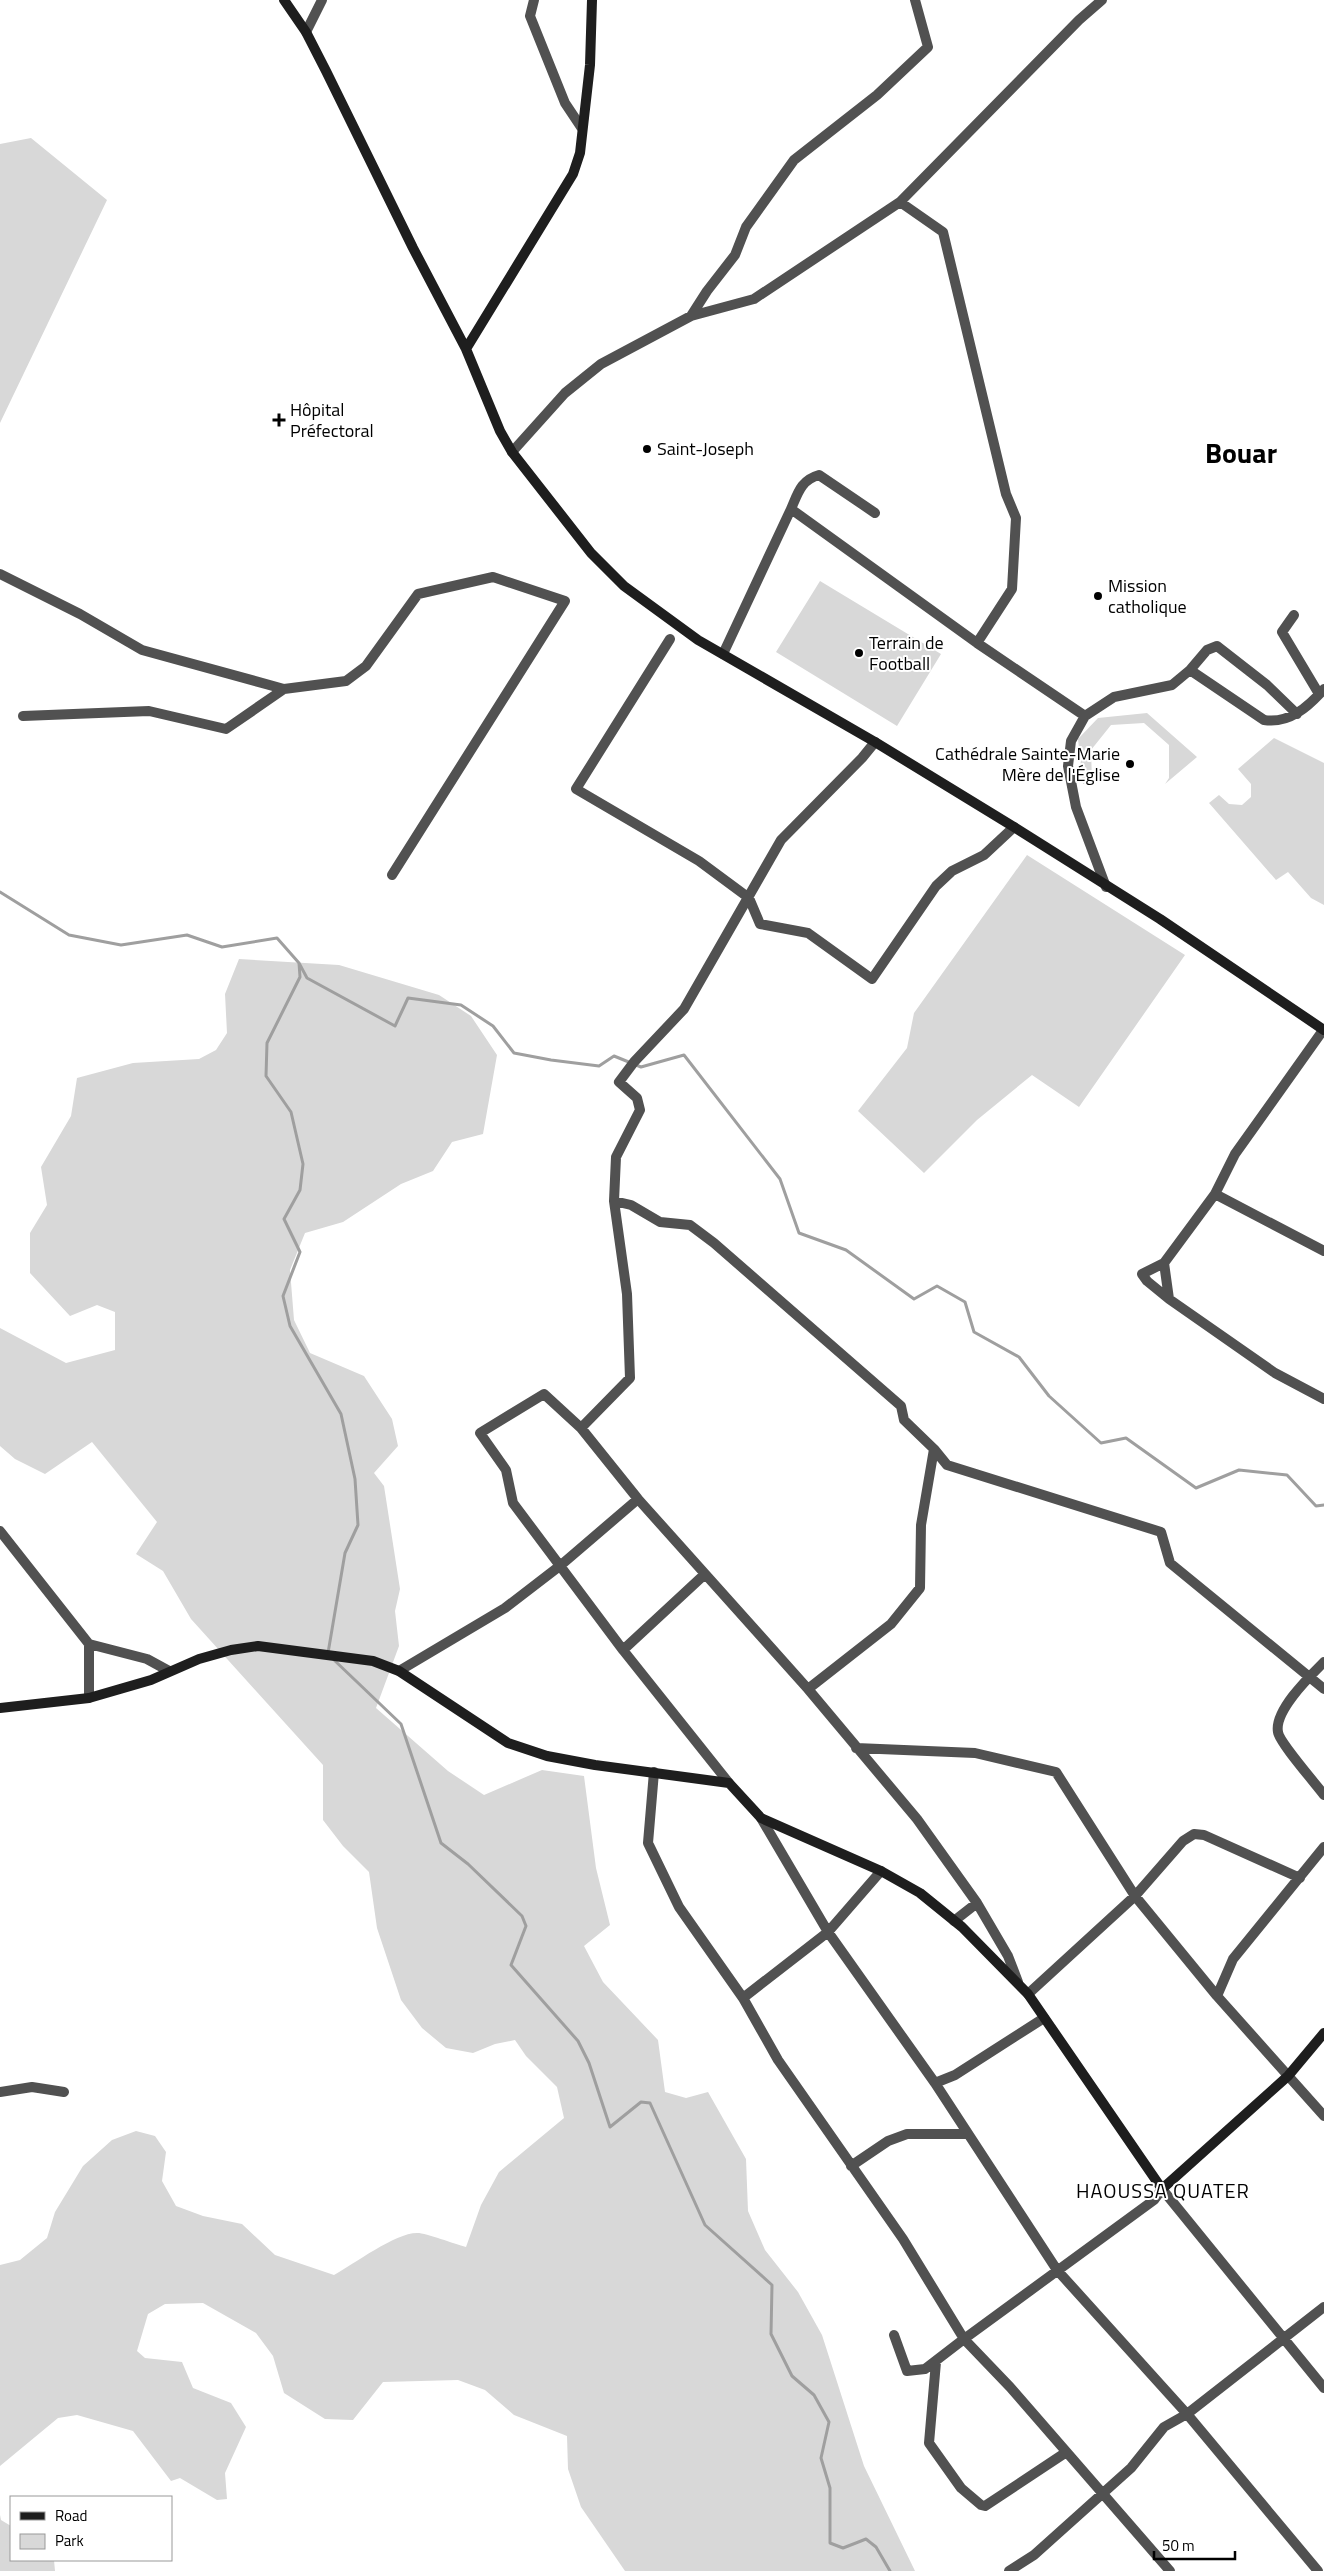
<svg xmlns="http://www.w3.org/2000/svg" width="1324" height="2571" font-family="'Titillium Web',sans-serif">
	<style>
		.green { fill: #d8d8d8 }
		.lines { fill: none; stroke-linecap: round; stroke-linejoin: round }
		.stream { stroke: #9f9f9f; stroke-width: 3 }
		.street { stroke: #515151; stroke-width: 10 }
		.secondary { stroke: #1e1e1e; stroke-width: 10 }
		.poi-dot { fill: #000; stroke: #fff; stroke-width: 2 }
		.labels { text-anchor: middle; stroke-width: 4; stroke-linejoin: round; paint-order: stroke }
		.poi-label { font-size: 18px; fill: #000; stroke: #fff; text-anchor: start }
		.quarter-label { font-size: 20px; letter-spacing: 1px; fill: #000; stroke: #fff }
		.town-label { font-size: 28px; font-weight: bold; fill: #000; stroke: #fff }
	</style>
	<rect width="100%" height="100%" fill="#fff"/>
	<path class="green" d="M31,138L107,200L0,423V144Z
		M820,581L941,654L897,726L776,652Z
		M1147,713L1197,757L1165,784L1169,778V745L1144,723L1111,725L1091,750L1092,782L1083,784L1078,739L1098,718Z
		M1274,738L1324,763V905L1311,898L1288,872L1276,880L1209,803L1219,795L1229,804L1242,805L1251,797V784L1238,769Z
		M1027,855L1185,955L1079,1107L1032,1075L977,1120L924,1173L858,1111L907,1048L914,1013Z
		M239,959L339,965L439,995L471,1016L497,1055L483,1134L452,1142L433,1171L401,1184L343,1222L305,1233L290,1270L294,1320L310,1353L364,1376L392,1419L398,1446L374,1473L384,1486L400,1589L395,1611L399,1646L376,1708L448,1771L484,1795L542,1770L584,1776L596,1868L610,1925L584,1946L603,1982L658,2040L665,2092L686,2098L708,2092L746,2159L748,2211L765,2250L798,2292L822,2335L864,2466L915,2571H625L581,2507L568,2469L567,2436L514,2415L485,2390L458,2380L383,2382L353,2420L325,2419L284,2393L273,2356L256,2333L203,2303L165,2304L148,2314L137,2351L145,2358L182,2362L193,2388L231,2403L246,2427L225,2473L227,2499L217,2500L180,2478L171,2481L133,2431L77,2415L58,2418L0,2466V2265L20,2260L47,2238L55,2212L83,2166L112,2140L136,2131L155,2136L166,2152L162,2181L176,2206L203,2216L242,2224L275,2255L334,2275C354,2264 395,2233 417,2233C427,2233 454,2244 466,2247L481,2205L499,2172L564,2118L557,2087L526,2056L515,2040L495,2044L473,2053L446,2048L422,2028L401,2000L377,1928L369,1872L343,1846L323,1820V1765L191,1619L163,1571L136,1554L157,1522L92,1442L45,1474L15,1459L0,1446V1328L66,1363L115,1350V1312L97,1305L70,1316L30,1273V1233L47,1205L41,1167L71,1116L77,1078L133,1063L199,1059L216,1050L227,1033L225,994Z
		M0,2515L1,2520L11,2526V2560H54L55,2571H0Z"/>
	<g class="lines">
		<path class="stream" d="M0,892L69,935L121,945L187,935L222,947L277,938L299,963L307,978L395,1026L408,998L461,1005L493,1026L514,1053L551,1060L599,1066L614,1056L641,1067L684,1055L780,1179L799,1233L846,1250L914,1299L937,1286L965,1302L974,1332L1019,1357L1049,1396L1101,1443L1126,1438L1196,1488L1239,1470L1287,1475L1316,1506L1324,1505
			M299,963L300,977L267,1043L266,1076L291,1112L303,1164L300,1190L284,1219L300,1252L283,1296L290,1326L341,1414L355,1479L358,1525L345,1553L328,1653
			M333,1659L401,1724L441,1843L468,1864L522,1916L526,1926L511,1965L578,2041L589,2063L610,2127L641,2102L650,2103L705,2225L772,2285L771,2334L792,2376L814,2395L829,2422L821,2458L830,2488V2543L843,2548L866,2539L876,2547L890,2571"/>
		<path class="street" d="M534,0L530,16L565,103L581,127
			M306,32L322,0
			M900,202L943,232L1006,494L1016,518L1012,589L977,643
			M691,316L707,291L735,255L746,227L794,160L877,95L928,47L915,0
			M512,452L565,393L601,364L691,316L754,299L900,202L1079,20L1102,0
			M791,509C798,493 801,480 819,475L875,513
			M0,574L80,614L142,650L284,689
			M1294,615L1282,632L1319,694
			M670,639L576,789L699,861L749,898L760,924L808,933L872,979L936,886L952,871L984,855L1014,827
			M723,654L791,509L977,643L1085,716
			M1190,670L1207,650L1217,646L1267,685L1297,714
			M23,716L149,711L226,729L284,689L346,681L366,666L418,594L493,577L565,601L392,875
			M1106,887L1076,807L1068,766L1071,741L1085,716L1114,697L1172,685L1190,670L1264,720C1289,724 1308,707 1324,689
			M1324,1029L1235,1154L1215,1194L1324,1251
			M1215,1194L1164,1263L1169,1299L1275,1373L1324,1399
			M614,1201L631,1205L660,1222L690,1225L714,1243L901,1406L904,1420L934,1449L947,1465L1161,1532L1170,1563L1324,1689
			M1164,1263L1142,1274L1147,1281L1169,1299
			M581,1428L630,1378L627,1294L614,1201L616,1157L640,1110L637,1098L619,1082L634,1062L684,1009L781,840L862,758L875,742
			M0,1531L89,1644V1698
			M89,1644L147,1659L169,1671
			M623,1650L705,1574
			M1324,1662C1309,1677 1274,1711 1278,1732C1279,1742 1316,1784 1324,1795
			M399,1671L505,1608L561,1565L638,1499
			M808,1689L891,1624L920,1588L921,1525L934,1449
			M856,1748L975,1753L1056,1772L1135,1896L1217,1996L1324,2116
			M654,1772L648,1843L679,1907L743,1998L778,2060L903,2239L964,2339L925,2369L907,2371L894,2335
			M729,1783L623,1650L513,1503L506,1470L480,1433L544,1394L581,1428L638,1499L808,1689L917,1819L977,1903L1008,1956L1018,1982
			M761,1818L828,1932L935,2083L1057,2270L1187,2414L1318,2571
			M954,1921L977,1903
			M1028,1994L1135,1896L1183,1841L1194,1834L1204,1835L1300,1878
			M1217,1996L1233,1959L1324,1847
			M743,1998L828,1932L881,1871
			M935,2083L955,2075L1044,2018
			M0,2092L32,2087L64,2092
			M851,2166L888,2141L907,2134H966
			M936,2362L929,2443L961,2488L981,2505L985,2506L1065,2453
			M1009,2571L1034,2555L1131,2468L1164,2427L1187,2414L1324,2307
			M1170,2571L1010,2387L964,2339L1154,2200L1162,2189L1324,2388"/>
		<path class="secondary" d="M284,0L306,32L326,71L413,248L466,349L500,431L512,452L591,553L624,586L698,640L875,742L1014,827L1160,919L1324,1030
			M466,349L573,174L580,153L590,65L592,0
			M0,1708L89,1698L151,1680L199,1659L231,1650L258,1646L373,1661L399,1671L508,1743L547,1756L595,1765L729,1783L761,1818L881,1871L920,1893L962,1927L1028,1994L1162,2189L1288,2076L1324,2033"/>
	</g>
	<g class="poi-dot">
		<path d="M276.5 412.5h5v5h5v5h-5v5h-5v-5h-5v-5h5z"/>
		<circle cx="647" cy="449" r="5"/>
		<circle cx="1098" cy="596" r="5"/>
		<circle cx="859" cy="653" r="5"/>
		<circle cx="1130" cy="764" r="5"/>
	</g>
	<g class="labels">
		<g class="poi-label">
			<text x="290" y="416">Hôpital<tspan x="290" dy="21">Préfectoral</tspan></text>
			<text x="657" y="455">Saint-Joseph</text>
			<text x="1108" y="592">Mission<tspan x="1108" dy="21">catholique</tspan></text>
			<text x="869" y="649">Terrain de<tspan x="869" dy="21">Football</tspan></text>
			<text x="1120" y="760" text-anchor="end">Cathédrale Sainte-Marie<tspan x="1120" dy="21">Mère de l'Église</tspan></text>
		</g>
		<g class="quarter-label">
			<text x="1163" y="2198">HAOUSSA QUATER</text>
		</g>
		<g class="town-label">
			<text x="1241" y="463">Bouar</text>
		</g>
	</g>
	<rect x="10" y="2496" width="162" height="65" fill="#ffffff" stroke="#999999"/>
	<rect x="20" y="2512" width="25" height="8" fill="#1e1e1e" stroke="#999999"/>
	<text x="55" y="2521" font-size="15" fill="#000000">Road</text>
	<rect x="20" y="2534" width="25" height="15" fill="#d8d8d8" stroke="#999999"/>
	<text x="55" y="2546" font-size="15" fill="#000000">Park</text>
	<path d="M1154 2551v8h81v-8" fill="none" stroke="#000000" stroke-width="2.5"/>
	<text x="1162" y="2551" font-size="15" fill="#000000" stroke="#ffffff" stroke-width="4" paint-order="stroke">50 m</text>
</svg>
